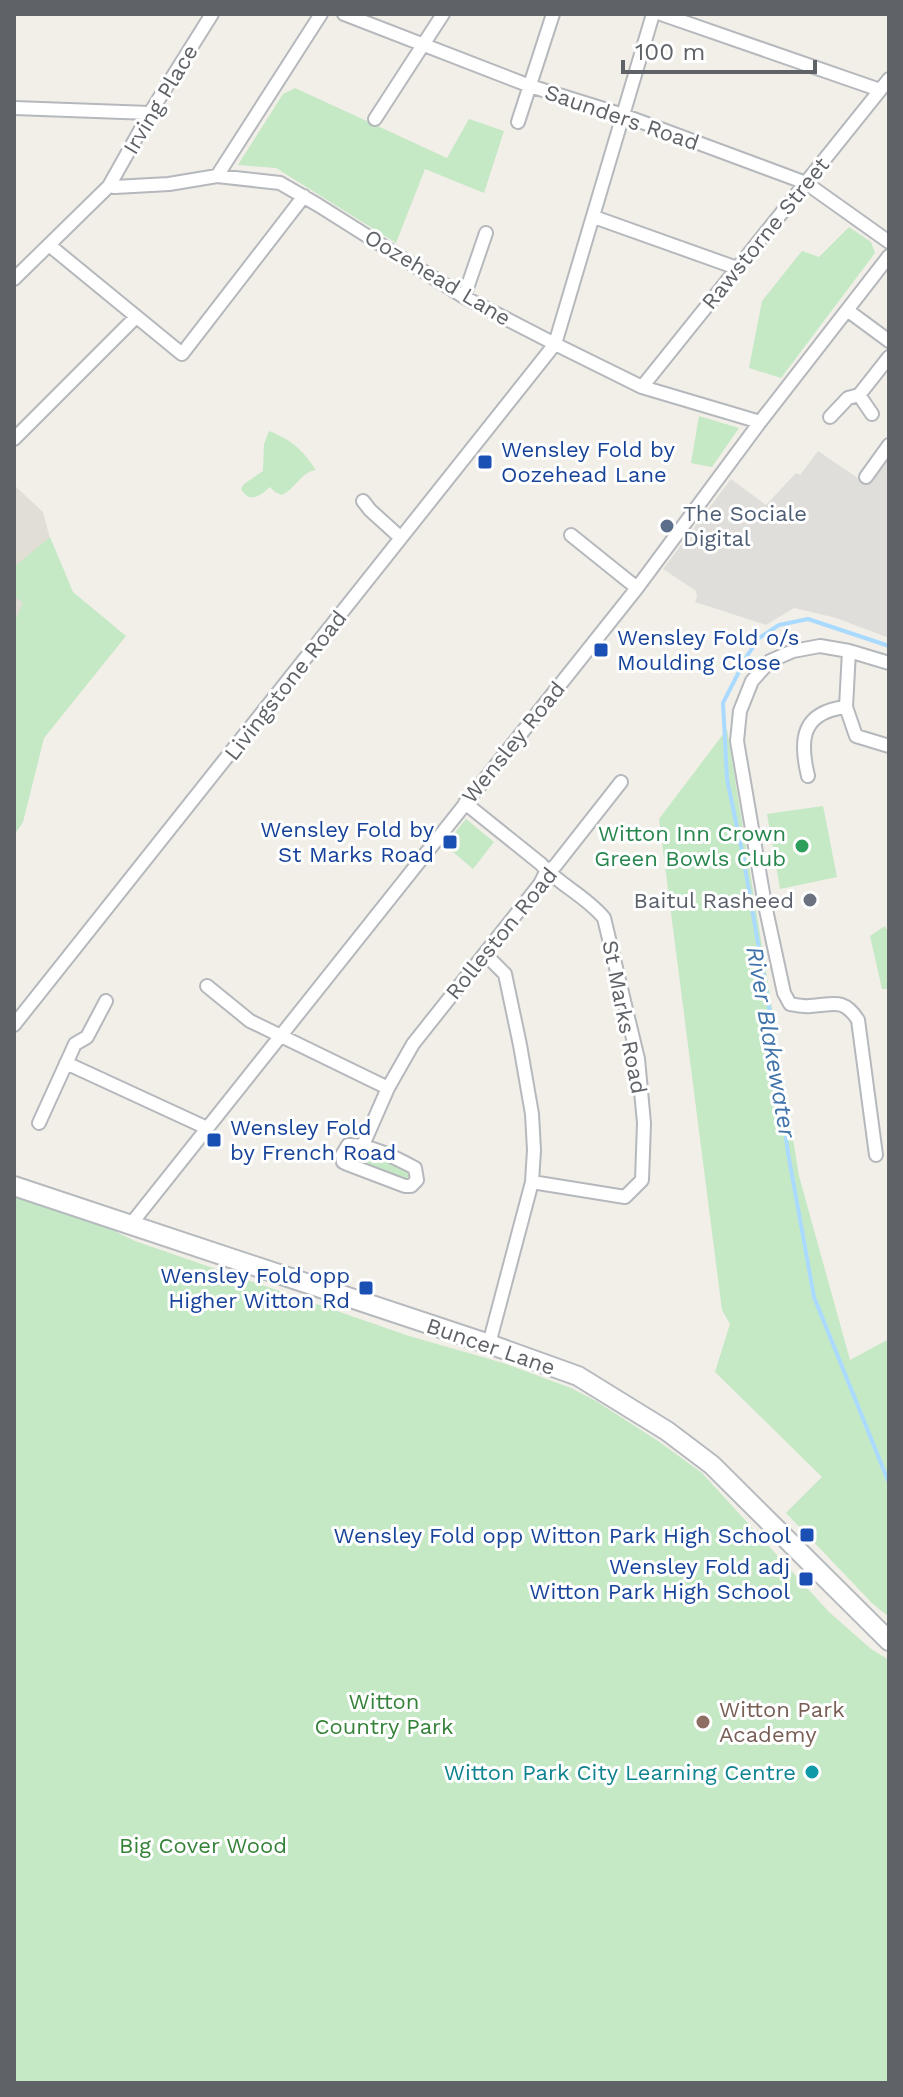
<svg xmlns="http://www.w3.org/2000/svg" width="903" height="2097" font-family="'Work Sans',sans-serif">
	<style>
		.industrial { fill: #e0deda }
		.education { fill: #e1ded6 }
		.green { fill: #c5e8c5 }
		.lines { fill: none; stroke-linecap: round; stroke-linejoin: round }
		.stream { stroke: #aadaff; stroke-width: 4 }
		.minor-casing { stroke: #b5b8bc; stroke-width: 16 }
		.secondary-casing { stroke: #b6babf; stroke-width: 22 }
		.minor { stroke: #fff; stroke-width: 12 }
		.secondary { stroke: #fff; stroke-width: 18 }
		.transit-dot { fill: #1a4fb4; stroke: #fff; stroke-width: 3 }
		.service-dot { fill: #5c6f8a; stroke: #fff; stroke-width: 3 }
		.leisure-dot { fill: #2e9e5b; stroke: #fff; stroke-width: 3 }
		.worship-dot { fill: #6b7280; stroke: #fff; stroke-width: 3 }
		.education-dot { fill: #8d6e63; stroke: #fff; stroke-width: 3 }
		.culture-dot { fill: #0f9aa8; stroke: #fff; stroke-width: 3 }
		.labels { text-anchor: middle; stroke-width: 6; stroke-linejoin: round; paint-order: stroke }
		.street-label { font-size: 22px; fill: #5f6368; stroke: #fff }
		.transit-label { font-size: 22px; fill: #164399; stroke: #fff; text-anchor: end }
		.service-label { font-size: 22px; fill: #4e5e75; stroke: #fff; text-anchor: start }
		.leisure-label { font-size: 22px; fill: #27864d; stroke: #fff; text-anchor: end }
		.worship-label { font-size: 22px; fill: #5b616d; stroke: #fff; text-anchor: end }
		.park-label { font-size: 22px; fill: #348238; stroke: #fff }
		.education-label { font-size: 22px; fill: #785e54; stroke: #fff; text-anchor: start }
		.culture-label { font-size: 22px; fill: #0d838f; stroke: #fff; text-anchor: end }
		.water-label { font-size: 24px; font-style: italic; fill: #4174aa; stroke: #fff }
	</style>
	<rect width="100%" height="100%" fill="#f1efe8"/>
	<path class="industrial" d="M818,451L868,485L889,459V638L836,618L794,608L766,625L695,602L697,596L696,591L663,569L731,479L766,505L796,473L800,475Z"/>
	<path class="education" d="M14,485L43,512L64,592L23,822L14,835Z"/>
	<path class="green" d="M295,88L447,158L469,119L504,131L484,193L425,169L396,243L276,168L238,165L283,94Z
		M849,227L871,242L875,253L781,378L749,368L762,301L802,251L819,257Z
		M699,416L739,428L712,467L691,463Z
		M269,431C293,441 301,448 316,470C301,472 296,488 282,495L275,492L270,487C260,496 250,504 241,489L244,484L263,471L264,444Z
		M50,537L73,592L126,636L44,738L23,822L14,835V623L23,603L14,596V567Z
		M727,729L799,1176L850,1360L887,1340L889,1333V1617L872,1603L786,1513L822,1477L715,1372L730,1324L722,1310L659,819Z
		M823,806L837,877L780,889L767,814Z
		M466,819L494,842L473,869L445,845Z
		M885,926L889,934V989H882L870,936Z
		M355,1148L407,1169L411,1171V1177L407,1182L346,1161L345,1153Z
		M14,1186L34,1192L135,1241L409,1336L503,1363L571,1388L596,1401L658,1441L702,1473L829,1612L871,1649L889,1660V2083H14Z"/>
	<g class="lines">
		<path class="stream" d="M889,646L808,619L779,625L759,638L747,656L723,703L727,779L743,856L769,1007L788,1153L814,1297L889,1483"/>
		<g class="minor-casing">
			<path id="minor" d="M344,14L530,86L623,115L806,183L889,242
				M661,14L880,90
				M14,108L150,113
				M375,119L443,14
				M518,122L553,14
				M217,176L321,14
				M109,186L115,187L169,184L217,176L280,183L318,205L464,297L555,344L642,387L760,422
				M594,217L737,268
				M49,245L182,354L304,196
				M14,279L109,186L150,113L212,14
				M464,297L486,233
				M847,310L889,341
				M642,387L889,79
				M859,395L872,414
				M830,417L848,398L859,395L889,357
				M14,439L136,317
				M866,477L889,445
				M363,501L370,510L401,538
				M571,535L637,588
				M849,651L846,707L856,736L889,746
				M808,776C799,739 802,712 846,707
				M465,803L541,864C558,884 586,896 604,918L638,1059L644,1123L642,1180L625,1197L532,1182
				M485,954L505,974L520,1045L532,1114L534,1150L532,1182L489,1344
				M207,986L250,1021L388,1088
				M14,1025L555,344L653,14
				M66,1063L207,1128
				M39,1123L75,1044L87,1037L106,1001
				M348,1145C370,1144 396,1158 415,1168L417,1180L411,1186H405L347,1164L343,1162L342,1155Z
				M363,1145L388,1088L413,1044L540,884L546,872L555,866L621,782
				M876,1155L858,1020C843,997 833,1005 810,1006C804,1007 796,1005 790,1004L784,993L765,905L737,741L740,711L752,681L770,661L793,651L820,646L849,651L889,663
				M131,1224L637,588L760,422L889,256"/>
		</g>
		<g class="secondary-casing">
			<path id="secondary" d="M14,1186L489,1344L578,1376L667,1431L712,1465L889,1641"/>
		</g>
		<use href="#minor" class="minor"/>
		<use href="#secondary" class="secondary"/>
	</g>
	<g class="transit-dot">
		<rect x="477" y="454" width="16" height="16" rx="4"/>
		<rect x="593" y="642" width="16" height="16" rx="4"/>
		<rect x="442" y="834" width="16" height="16" rx="4"/>
		<rect x="206" y="1132" width="16" height="16" rx="4"/>
		<rect x="358" y="1280" width="16" height="16" rx="4"/>
		<rect x="799" y="1527" width="16" height="16" rx="4"/>
		<rect x="798" y="1571" width="16" height="16" rx="4"/>
	</g>
	<circle class="service-dot" cx="667" cy="526" r="8"/>
	<circle class="leisure-dot" cx="802" cy="846" r="8"/>
	<circle class="worship-dot" cx="810" cy="900" r="8"/>
	<circle class="education-dot" cx="703" cy="1722" r="8"/>
	<circle class="culture-dot" cx="812" cy="1772" r="8"/>
	<g class="labels">
		<g class="street-label">
			<text transform="translate(160 99) rotate(-59)" y="8">Irving Place</text>
			<text transform="translate(622 117) rotate(19)" y="8">Saunders Road</text>
			<text transform="translate(765 233) rotate(-51)" y="8">Rawstorne Street</text>
			<text transform="translate(438 277) rotate(31)" y="8">Oozehead Lane</text>
			<text transform="translate(285 685) rotate(-52)" y="8">Livingstone Road</text>
			<text transform="translate(513 742) rotate(-51)" y="8">Wensley Road</text>
			<text transform="translate(501 933) rotate(-51)" y="8">Rolleston Road</text>
			<text transform="translate(625 1017) rotate(79)" y="8">St Marks Road</text>
			<text transform="translate(491 1346) rotate(19)" y="8">Buncer Lane</text>
		</g>
		<g class="transit-label">
			<text x="501" y="457" text-anchor="start">Wensley Fold by<tspan x="501" dy="25">Oozehead Lane</tspan></text>
			<text x="617" y="645" text-anchor="start">Wensley Fold o/s<tspan x="617" dy="25">Moulding Close</tspan></text>
			<text x="434" y="837">Wensley Fold by<tspan x="434" dy="25">St Marks Road</tspan></text>
			<text x="230" y="1135" text-anchor="start">Wensley Fold<tspan x="230" dy="25">by French Road</tspan></text>
			<text x="350" y="1283">Wensley Fold opp<tspan x="350" dy="25">Higher Witton Rd</tspan></text>
			<text x="791" y="1543">Wensley Fold opp Witton Park High School</text>
			<text x="790" y="1574">Wensley Fold adj<tspan x="790" dy="25">Witton Park High School</tspan></text>
		</g>
		<g class="service-label">
			<text x="683" y="521">The Sociale<tspan x="683" dy="25">Digital</tspan></text>
		</g>
		<g class="leisure-label">
			<text x="786" y="841">Witton Inn Crown<tspan x="786" dy="25">Green Bowls Club</tspan></text>
		</g>
		<g class="worship-label">
			<text x="794" y="908">Baitul Rasheed</text>
		</g>
		<g class="park-label">
			<text x="384" y="1709">Witton<tspan x="384" dy="25">Country Park</tspan></text>
			<text x="203" y="1853">Big Cover Wood</text>
		</g>
		<g class="education-label">
			<text x="719" y="1717">Witton Park<tspan x="719" dy="25">Academy</tspan></text>
		</g>
		<g class="culture-label">
			<text x="796" y="1780">Witton Park City Learning Centre</text>
		</g>
		<g class="water-label">
			<text transform="translate(771 1042) rotate(80)" y="8">River Blakewater</text>
		</g>
	</g>
	<rect width="903" height="2097" fill="none" stroke="#5f6368" stroke-width="32"/>
	<path d="M623 60v12h192v-12" fill="none" stroke="#5f6368" stroke-width="4"/>
	<text x="635" y="60" font-size="24" fill="#5f6368" stroke="#ffffff" stroke-width="6" paint-order="stroke">100 m</text>
</svg>
